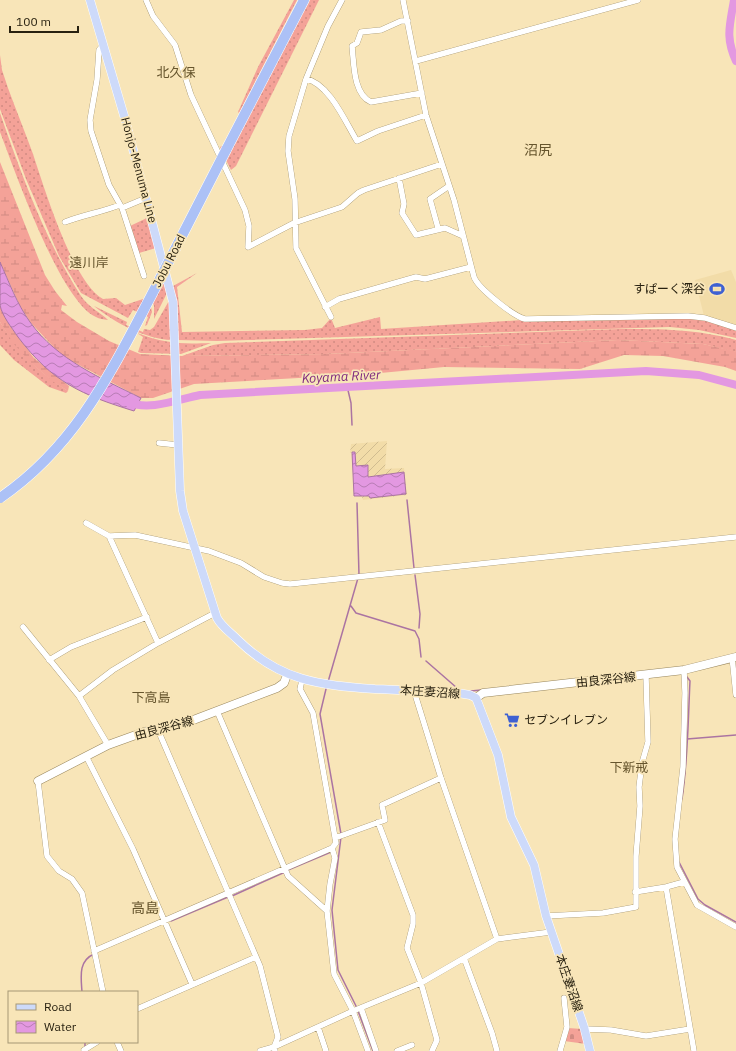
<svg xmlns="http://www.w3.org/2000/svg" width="736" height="1051" font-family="'IBM Plex Sans','Noto Sans JP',sans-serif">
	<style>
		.built { fill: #f2dca8 }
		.industrial { fill: url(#industrial-furrows) }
		.grass { fill: url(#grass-dots) }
		.wetland { fill: url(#wetland-marsh) }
		.cemetery { fill: url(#cemetery-stones) }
		.water { fill: url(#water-waves); stroke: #ab74a2 }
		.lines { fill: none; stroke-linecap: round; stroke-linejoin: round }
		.stream { stroke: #ab74a2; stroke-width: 1.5 }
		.river { stroke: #e398e1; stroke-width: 8 }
		.street-casing { stroke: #98865c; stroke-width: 6 }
		.secondary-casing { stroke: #98865c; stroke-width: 9 }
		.primary-casing { stroke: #fff; stroke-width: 9 }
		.highway-casing { stroke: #fff; stroke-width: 11 }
		.street { stroke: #fff; stroke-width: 5.5 }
		.secondary { stroke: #fff; stroke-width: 8 }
		.primary { stroke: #cddafa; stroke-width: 8 }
		.highway { stroke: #acc1f6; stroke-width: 10 }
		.highway-bridge-casing { stroke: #fff; stroke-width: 11; stroke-linecap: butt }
		.highway-bridge { stroke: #acc1f6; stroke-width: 10 }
		.labels { text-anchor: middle; stroke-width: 3.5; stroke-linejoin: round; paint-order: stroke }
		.street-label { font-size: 12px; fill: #282110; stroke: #f8e5b8 }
		.poi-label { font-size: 12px; fill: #282110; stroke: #f8e5b8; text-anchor: end }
		.neighbourhood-label { font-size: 13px; fill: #66552d; stroke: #f8e5b8 }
		.water-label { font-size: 13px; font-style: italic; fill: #7d267e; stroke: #f8e5b8 }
		.quarter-label { font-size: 14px; fill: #66552d; stroke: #f8e5b8 }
	</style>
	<defs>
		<pattern id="industrial-furrows" width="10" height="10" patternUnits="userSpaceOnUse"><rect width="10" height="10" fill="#f2dca8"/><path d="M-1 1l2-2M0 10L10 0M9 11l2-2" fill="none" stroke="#d0bc90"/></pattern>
		<pattern id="grass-dots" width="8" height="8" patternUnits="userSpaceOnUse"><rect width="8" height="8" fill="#f4a298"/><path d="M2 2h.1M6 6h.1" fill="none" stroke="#d18b82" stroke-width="1.8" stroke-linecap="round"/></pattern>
		<pattern id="wetland-marsh" width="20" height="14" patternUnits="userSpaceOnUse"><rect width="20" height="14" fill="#f4a298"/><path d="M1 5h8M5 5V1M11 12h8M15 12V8" fill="none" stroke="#d18b82"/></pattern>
		<pattern id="cemetery-stones" width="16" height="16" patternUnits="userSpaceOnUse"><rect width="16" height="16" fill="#f4a298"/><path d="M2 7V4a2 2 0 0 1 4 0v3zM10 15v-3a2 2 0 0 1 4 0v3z" fill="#d18b82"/></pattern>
		<pattern id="water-waves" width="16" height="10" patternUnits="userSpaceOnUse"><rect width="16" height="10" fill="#e398e1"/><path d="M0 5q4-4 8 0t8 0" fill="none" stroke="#b87cb5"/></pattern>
	</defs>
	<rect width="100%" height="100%" fill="#f8e5b8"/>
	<path class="built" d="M731,270L736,282V325L704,316L695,280Z"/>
	<path class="industrial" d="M387,441L385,469L404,468L407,495L363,500L362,497L355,496L352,453H350L351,444Z"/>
	<path class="grass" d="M294,0H297L239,113L238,112L258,67Z
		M310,0H319L236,166L231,170L220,148L221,146L223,147Z
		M0,55L2,70L8,88C16,110 25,132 33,154C44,187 73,283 103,299L116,298L125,305L149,297L152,312L147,325L145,326L148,317L133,310L128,318L81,293L59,256L26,179L0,109Z
		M0,113C22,176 45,240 81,296C88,307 100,312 108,320C104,319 99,319 96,317C60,301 15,171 0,132Z
		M149,217L167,293L154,319V306L150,293L164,283L156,248L139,253L130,226Z
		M197,273L177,287L182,332L305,330L322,328L331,318L335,328L380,317L381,329L522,320L684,318L705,320L736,329V338L699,330L670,327L217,341L177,340L173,286Z
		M170,299L172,340C145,339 115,323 94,306L127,322L126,325L143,332L144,329L150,330L154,327Z
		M0,322C18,351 39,373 68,391L66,393L49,387L14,360L0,345Z
		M621,329C662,329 696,329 736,340V352L703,344L618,340L326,354L182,356L213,345L225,343Z
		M137,333C166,344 181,344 211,343L181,354L141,353L138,352L143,337Z"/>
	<path class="wetland" d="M0,162L45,275L55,291L67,306L62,305L61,310L77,322L109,341L140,354L182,356L326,354L618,340L703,344L734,351L736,352V371L725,367L663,356L624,355L580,369L444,367L370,374L194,384L153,398H141L62,356L31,323L20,306L0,262Z
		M0,306L10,326L34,358L69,386L68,391L52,381L29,361L13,343L0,322Z"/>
	<path class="cemetery" d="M568,1028L582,1029L586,1044L564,1041Z"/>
	<path class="water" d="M0,262C9,282 17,304 30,322C57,360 101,378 141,398L134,411C82,395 52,382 18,337C12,328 2,316 0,305C0,292 0,275 0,262Z
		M352,452H355L356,466L368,465V477L404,472L406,494L370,498L369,496H354Z"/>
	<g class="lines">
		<path class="stream" d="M347,386L351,403L352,425
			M407,500L414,568
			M357,503L359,575
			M415,575L420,614L419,628
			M351,606L356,613L415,631L419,639L421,657
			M426,661L457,688L461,690
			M328,682L358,578
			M326,689L320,714L341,834
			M471,691L481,690
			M687,739L736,735
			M682,799C688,760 688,720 690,681L687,677
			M341,837L332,910L338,970L357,1008
			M679,862L698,899L705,905L736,922
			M288,870L331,852
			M232,896L285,872
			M171,921L228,897
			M82,992C81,977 78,961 94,954
			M358,1011L373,1051
			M85,1042V1047"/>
		<path class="river" d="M734,0C730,25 725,37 736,61
			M127,402C150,411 176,400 200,395L646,371L699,375L736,385"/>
		<g class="street-casing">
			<path id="street" d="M146,0L153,16L175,45L191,95L245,210L249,226L248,247
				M403,0L426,115L454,200L474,277C478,288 513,316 525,319L688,316L705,318L736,328
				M408,21H401L381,30L361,32L357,43L352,46C354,63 353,94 371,102L422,93
				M103,45L99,50L97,80L90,120L91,131L109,185L122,208L144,276
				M416,61L638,0
				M306,79C329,83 346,123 357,141L378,131L426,115
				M399,178L404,204L402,213L416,235L445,228L463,236
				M122,208L146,198
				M65,222C83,215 102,212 120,205
				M438,228L430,199L449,186
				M248,247L294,223L342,207L358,193L364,190L442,164
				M325,307L339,299L416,277L425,279L471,267
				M331,317L296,248L295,199L288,151L289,136L306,79L328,26L342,0
				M159,443L178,445
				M86,523L109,536L135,535L209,551L241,563L264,577L282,583L290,584L736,537
				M109,536L158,643
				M23,627L79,696L108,745
				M732,657L736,695
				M49,660L71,647L147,617
				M684,670L685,693L683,767L675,839L677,867L697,905L736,927
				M302,680L300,689L313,713L336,843L332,848L335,858L330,884L327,911L334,974L353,1011L368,1051
				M414,691L441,778L497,939
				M79,696L113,670L158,643L215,613
				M217,711L288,876L327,911
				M158,730L260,966L278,1037L274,1047L275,1051
				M86,756L133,849L192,984
				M38,781L47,856L59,871L72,879L82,893L103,992
				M378,822L413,915V924L407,948L421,983L437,1040L432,1051
				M335,838L385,820L382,805L441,778
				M666,887L694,1051
				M635,892L666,887L684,882
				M546,916L603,913L636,907V856L640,806L639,787L642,763L648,742L646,676
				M94,951L332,848
				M464,958L492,1033L497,1051
				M361,1008L376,1051
				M137,1009L256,957
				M318,1027L326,1051
				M585,1029L611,1030L646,1036L690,1029
				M117,1042L121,1051
				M84,1050L97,1042
				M260,1051L274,1047L353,1011L421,983L497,939L551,932
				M397,1051L412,1045
				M560,1051L567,1027L564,998"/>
		</g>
		<g class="secondary-casing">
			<path id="secondary" d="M476,698L483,693L684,670L736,657
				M38,781L108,745L144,732L188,722L277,688L284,683L287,675"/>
		</g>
		<g class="primary-casing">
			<path id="primary" d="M90,0L125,119L173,302L180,491L183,511L217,618C222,627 230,632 238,640C280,681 319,685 375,689C403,690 430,692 458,693L470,695L476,698L498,755L511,817L534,865L546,916L584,1027L590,1051"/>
		</g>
		<g class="highway-casing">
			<path id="highway" d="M226,150L304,0"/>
		</g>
		<use href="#street" class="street"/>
		<use href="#secondary" class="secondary"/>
		<use href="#primary" class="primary"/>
		<use href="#highway" class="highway"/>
		<g class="highway-bridge-casing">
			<path id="highway-bridge" d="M0,498C75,447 110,374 151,296C176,247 201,199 226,150"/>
		</g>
		<use href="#highway-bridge" class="highway-bridge"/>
	</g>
	<defs>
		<g id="stadium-bare" transform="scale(1.2)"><path d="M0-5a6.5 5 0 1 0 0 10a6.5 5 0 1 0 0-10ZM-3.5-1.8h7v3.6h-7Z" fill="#3e60d2" stroke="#f8e5b8" stroke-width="2.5" paint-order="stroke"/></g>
		<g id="supermarket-bare" transform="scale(1.2)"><path d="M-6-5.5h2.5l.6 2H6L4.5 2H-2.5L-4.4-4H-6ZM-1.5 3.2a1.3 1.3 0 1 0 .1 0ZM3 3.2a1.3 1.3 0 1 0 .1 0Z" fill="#3e60d2" stroke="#f8e5b8" stroke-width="2.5" paint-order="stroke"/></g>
	</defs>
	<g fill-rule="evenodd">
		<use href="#stadium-bare" x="717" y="289"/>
		<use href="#supermarket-bare" x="512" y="720"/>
	</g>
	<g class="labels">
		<g class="street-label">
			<text transform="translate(139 170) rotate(75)" y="4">Honjo-Menuma Line</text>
			<text transform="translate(169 261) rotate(-63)" y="4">Jobu Road</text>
			<text transform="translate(606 680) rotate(-6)" y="4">由良深谷線</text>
			<text transform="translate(430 692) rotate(4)" y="4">本庄妻沼線</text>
			<text transform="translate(164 728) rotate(-15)" y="4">由良深谷線</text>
			<text transform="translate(569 983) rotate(71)" y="4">本庄妻沼線</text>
		</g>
		<g class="poi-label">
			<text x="705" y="293">すぱーく深谷</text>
			<text x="524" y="724" text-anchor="start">セブンイレブン</text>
		</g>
		<g class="neighbourhood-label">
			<text x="176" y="77">北久保</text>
			<text x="89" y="267">遠川岸</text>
			<text x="151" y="702">下高島</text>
			<text x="629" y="772">下新戒</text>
		</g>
		<g class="water-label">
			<text transform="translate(341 376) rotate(-3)" y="5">Koyama River</text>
		</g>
		<g class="quarter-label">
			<text x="538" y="155">沼尻</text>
			<text x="145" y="913">高島</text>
		</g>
	</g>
	<rect x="8" y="991" width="130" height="52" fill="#f8e5b8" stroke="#a59775"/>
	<rect x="16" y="1004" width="20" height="6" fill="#cddafa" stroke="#a59775"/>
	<text x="44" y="1011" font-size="12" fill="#282110">Road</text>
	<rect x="16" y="1021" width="20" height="12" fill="url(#water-waves)" stroke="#a59775"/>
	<text x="44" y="1031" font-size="12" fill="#282110">Water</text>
	<path d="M10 26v6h68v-6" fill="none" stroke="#282110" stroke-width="2"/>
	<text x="16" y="26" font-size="12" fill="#282110" stroke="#f8e5b8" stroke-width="3" paint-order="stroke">100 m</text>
</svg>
